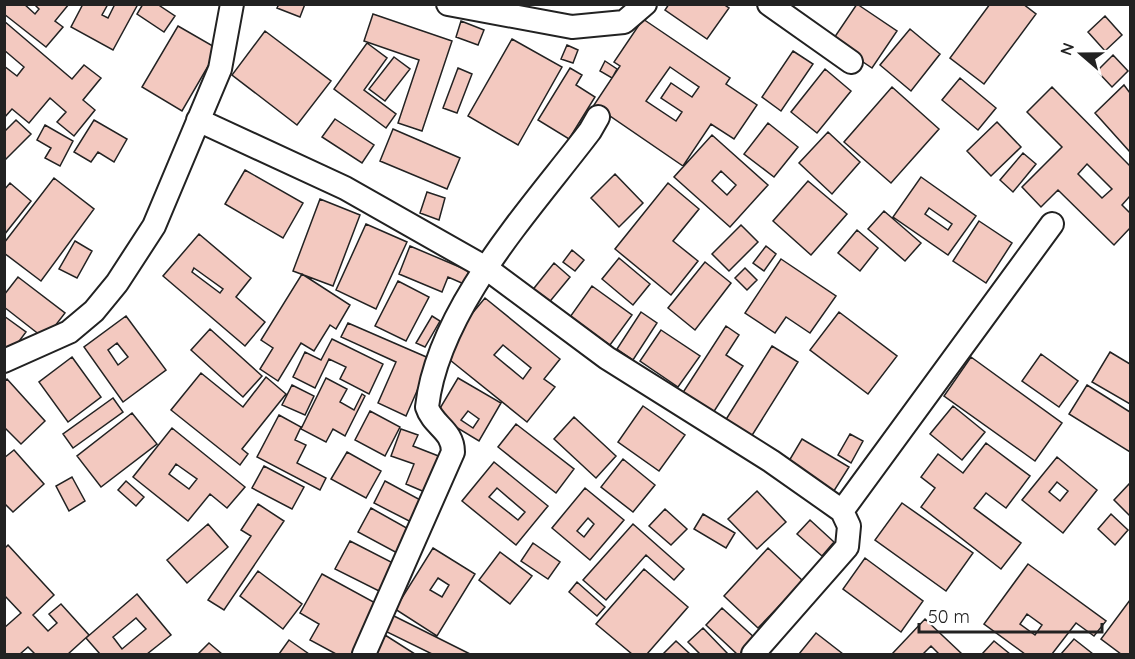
<svg xmlns="http://www.w3.org/2000/svg" width="1135" height="659" font-family="Quicksand,sans-serif">
	<style>
		.building { fill: #f3c9c0; stroke: #222; stroke-width: 1.5; fill-rule: evenodd }
		.lines { fill: none; stroke-linecap: round; stroke-linejoin: round }
		.street-casing { stroke: #222; stroke-width: 26 }
		.street { stroke: #fff; stroke-width: 22 }
	</style>
	<rect width="100%" height="100%" fill="#fff"/>
	<path class="building" d="M4,4H24L35,14L39,9L34,4H69L55,21L63,27L46,47L4,14Z
		M83,4H108L102,15L108,18L115,4H138L113,50L71,27Z
		M143,4H157L175,16L164,32L137,14Z
		M279,4H305L300,17L277,8Z
		M669,4H723L729,8L707,39L665,10Z
		M857,4L897,31L872,68L832,41Z
		M990,4H1023L1036,14L984,84L950,58Z
		M373,14L452,41L422,131L398,123L419,60L364,41Z
		M1105,16L1122,35L1105,51L1088,32Z
		M643,19L730,78L726,84L757,105L734,139L711,124L683,166L594,105L620,66L614,62ZM670,67L699,87L692,97L671,83L661,98L682,112L676,121L646,101Z
		M4,21L72,79L84,65L101,78L83,100L95,110L74,136L57,122L66,112L50,98L29,123L12,109L4,118V66L17,76L24,67L4,50Z
		M461,21L484,30L478,45L456,37Z
		M178,26L218,49L182,111L142,87Z
		M910,29L940,54L911,91L880,65Z
		M265,31L331,81L297,125L232,75Z
		M512,39L562,67L518,145L468,116Z
		M367,43L387,58L364,90L396,114L386,128L334,89Z
		M567,45L578,50L573,63L561,59Z
		M793,51L813,64L781,111L762,97Z
		M1113,55L1128,71L1112,87L1097,71Z
		M394,57L410,69L385,101L369,89Z
		M605,61L617,69L612,78L600,71Z
		M458,68L472,74L457,113L443,108Z
		M570,68L582,75L576,85L595,97L569,139L538,120Z
		M825,69L851,91L817,133L791,112Z
		M960,78L996,108L978,130L942,100Z
		M1124,85L1130,93V152L1095,113Z
		M892,87L939,129L891,183L844,142Z
		M1052,87L1130,166V196L1122,205L1130,213V228L1114,245L1058,190L1041,207L1022,187L1062,147L1027,112ZM1087,164L1112,189L1102,198L1078,174Z
		M335,119L374,145L362,163L322,137Z
		M16,120L31,134L4,161V132Z
		M94,120L127,139L114,162L98,152L91,162L74,152Z
		M997,122L1021,147L991,176L967,151Z
		M768,123L798,147L774,177L744,154Z
		M45,125L73,141L60,166L45,158L51,148L37,140Z
		M393,129L460,158L447,189L380,161Z
		M828,132L860,162L832,194L799,163Z
		M712,135L768,185L730,227L674,177ZM721,171L736,185L727,195L712,181Z
		M1023,153L1036,164L1013,192L1000,180Z
		M245,170L303,203L283,238L225,204Z
		M615,174L643,203L619,227L591,198Z
		M921,177L976,216L948,255L893,217ZM929,208L952,224L948,230L925,214Z
		M54,178L94,209L41,281L4,253V243Z
		M808,181L847,214L811,255L773,221Z
		M10,183L31,201L4,235V190Z
		M668,183L699,209L673,241L698,261L671,295L615,249Z
		M427,192L445,198L439,220L420,213Z
		M320,199L360,215L333,286L293,271Z
		M884,211L921,243L905,261L868,229Z
		M979,221L1012,243L986,283L953,261Z
		M366,224L407,242L376,309L336,290Z
		M741,225L758,242L729,271L712,254Z
		M857,230L878,248L860,271L838,253Z
		M199,234L251,278L236,297L265,322L245,346L163,276ZM194,268L223,289L220,293L192,272Z
		M75,241L92,251L77,278L59,269Z
		M410,246L469,271L464,284L448,277L442,292L399,274Z
		M766,246L776,254L764,271L753,263Z
		M572,250L584,260L575,271L563,262Z
		M619,258L650,284L633,305L602,279Z
		M781,259L836,296L810,333L786,317L775,333L745,313Z
		M705,262L731,283L695,330L668,308Z
		M554,263L570,277L547,305L531,292Z
		M745,268L757,280L747,290L735,278Z
		M302,274L350,305L336,329L330,325L314,351L301,343L278,381L260,369L273,348L261,340Z
		M18,277L65,313L45,339L4,307V295Z
		M398,281L429,297L406,341L375,326Z
		M592,286L632,315L610,345L570,317Z
		M485,298L560,359L544,379L555,387L527,422L440,352ZM503,345L531,368L523,379L494,355Z
		M641,312L657,323L633,360L617,349Z
		M839,312L897,356L868,394L810,350Z
		M4,316L26,332L11,352L4,348Z
		M126,316L166,370L123,402L84,347ZM117,343L128,357L118,365L108,350Z
		M432,316L440,321L425,347L416,343Z
		M348,323L431,359L406,416L378,403L396,362L341,337Z
		M726,326L739,335L726,355L743,366L713,413L682,394Z
		M210,329L262,376L243,397L191,350Z
		M661,330L700,356L678,387L640,361Z
		M332,339L383,364L369,394L340,379L346,367L329,359L315,388L293,377L305,352L321,360Z
		M772,346L798,362L751,437L725,421Z
		M1110,352L1130,364V404L1092,382Z
		M1041,354L1078,381L1059,407L1022,381Z
		M72,357L101,397L68,422L39,382Z
		M971,357L1062,423L1035,461L944,396Z
		M201,373L243,407L266,377L286,394L242,449L248,454L240,465L171,410Z
		M326,378L347,389L340,402L354,410L362,394L365,396L345,436L333,429L326,442L301,429Z
		M458,378L501,403L479,441L436,415ZM468,411L479,419L473,428L461,420Z
		M7,379L45,421L21,444L4,427V382Z
		M292,385L314,396L305,415L282,405Z
		M1087,385L1130,412V452L1069,414Z
		M113,398L123,412L73,448L63,434Z
		M643,406L685,435L659,471L618,442Z
		M953,406L985,432L962,460L930,434Z
		M370,411L400,427L385,456L355,440Z
		M132,413L157,444L101,487L77,456Z
		M279,415L301,427L295,440L306,445L297,463L326,478L320,490L257,457Z
		M574,417L616,456L596,478L554,439Z
		M516,424L574,469L556,493L498,447Z
		M172,428L245,487L227,508L210,494L188,521L133,477ZM176,464L197,479L189,489L169,474Z
		M401,429L418,435L413,446L441,457L427,493L406,484L414,464L391,456Z
		M850,434L863,441L851,463L838,455Z
		M802,439L849,467L832,494L786,466Z
		M986,443L1030,476L1006,508L986,493L974,508L1021,543L1001,569L921,507L935,488L921,477L938,454L963,473Z
		M14,450L44,484L13,512L4,503V458Z
		M347,452L381,471L366,498L331,479Z
		M1057,457L1097,490L1063,533L1022,500ZM1057,482L1068,491L1060,501L1049,492Z
		M623,459L655,485L633,512L601,487Z
		M494,462L548,506L516,545L462,501ZM497,488L525,512L518,520L489,497Z
		M264,466L304,487L292,509L252,488Z
		M72,477L85,501L69,511L56,486Z
		M126,481L144,497L136,506L118,490Z
		M385,481L426,503L415,524L374,503Z
		M1130,483V516L1114,500Z
		M585,488L624,520L590,560L552,528ZM588,518L594,524L584,537L577,531Z
		M757,491L786,522L757,549L728,519Z
		M902,503L973,553L946,591L875,540Z
		M258,504L284,521L224,610L208,600L251,536L241,530Z
		M371,508L412,531L399,554L358,532Z
		M665,509L687,529L671,545L649,526Z
		M703,514L735,533L726,548L694,529Z
		M1111,514L1128,530L1115,545L1098,529Z
		M810,520L834,542L822,556L797,534Z
		M208,524L228,547L187,583L167,560Z
		M633,524L684,569L674,580L646,555L606,600L583,580Z
		M350,541L395,564L381,592L335,569Z
		M533,543L560,562L548,579L521,561Z
		M8,545L54,595L33,615L48,631L57,623L49,614L61,604L89,635L68,654H35L28,647L20,654H4V628L21,613L4,595V549Z
		M433,548L475,574L437,636L395,609ZM438,578L449,585L442,597L430,590Z
		M768,548L803,581L758,628L724,596Z
		M500,552L532,576L510,604L479,580Z
		M865,558L923,601L901,632L843,589Z
		M1028,564L1106,621L1094,636L1076,623L1052,654H1025L984,624ZM1027,614L1042,625L1035,635L1020,624Z
		M644,569L688,607L647,654H632L596,624Z
		M258,571L302,604L283,629L240,596Z
		M322,574L379,605L351,654H336L310,640L319,624L300,613Z
		M577,582L605,607L597,616L569,592Z
		M137,594L171,635L147,654H100L86,638ZM136,618L146,629L122,649L113,637Z
		M1130,600V654H1121L1101,639Z
		M722,608L756,639L742,654H737L706,625Z
		M392,615L470,654H432L385,631Z
		M925,619L962,654H939L931,646L923,654H892Z
		M703,628L728,654H700L688,642Z
		M816,633L843,654H799Z
		M385,635L415,654H372Z
		M1074,639L1093,654H1061Z
		M289,640L309,654H279Z
		M676,641L690,654H663Z
		M994,641L1010,654H982Z
		M209,643L222,654H198Z"/>
	<g class="lines">
		<g class="street-casing">
			<path id="street" d="M448,4L572,27L624,22L645,4
				M769,4L851,62
				M198,120L345,188L486,268L607,358L771,461L842,511L849,526L847,547L753,654
				M4,361L69,332L94,311L117,283L154,226L220,69L232,4
				M842,511L1052,224
				M364,654L453,452C453,430 433,426 427,407C438,308 531,209 590,131L598,117"/>
		</g>
		<use href="#street" class="street"/>
	</g>
	<rect width="1135" height="659" fill="none" stroke="#222222" stroke-width="12"/>
	<g transform="translate(1081 54) rotate(290)" stroke="#ffffff" stroke-width="4.5" paint-order="stroke">
	<path d="M0-4.5L10 22L0 15L-10 22Z" fill="#222222"/>
	<text y="-9" font-size="16" font-weight="bold" text-anchor="middle" fill="#222222">N</text>
	</g>
	<path d="M919 623v9h183v-9" fill="none" stroke="#222222" stroke-width="3"/>
	<text x="928" y="623" font-size="18" fill="#222222" stroke="#ffffff" stroke-width="4.5" paint-order="stroke">50 m</text>
</svg>
